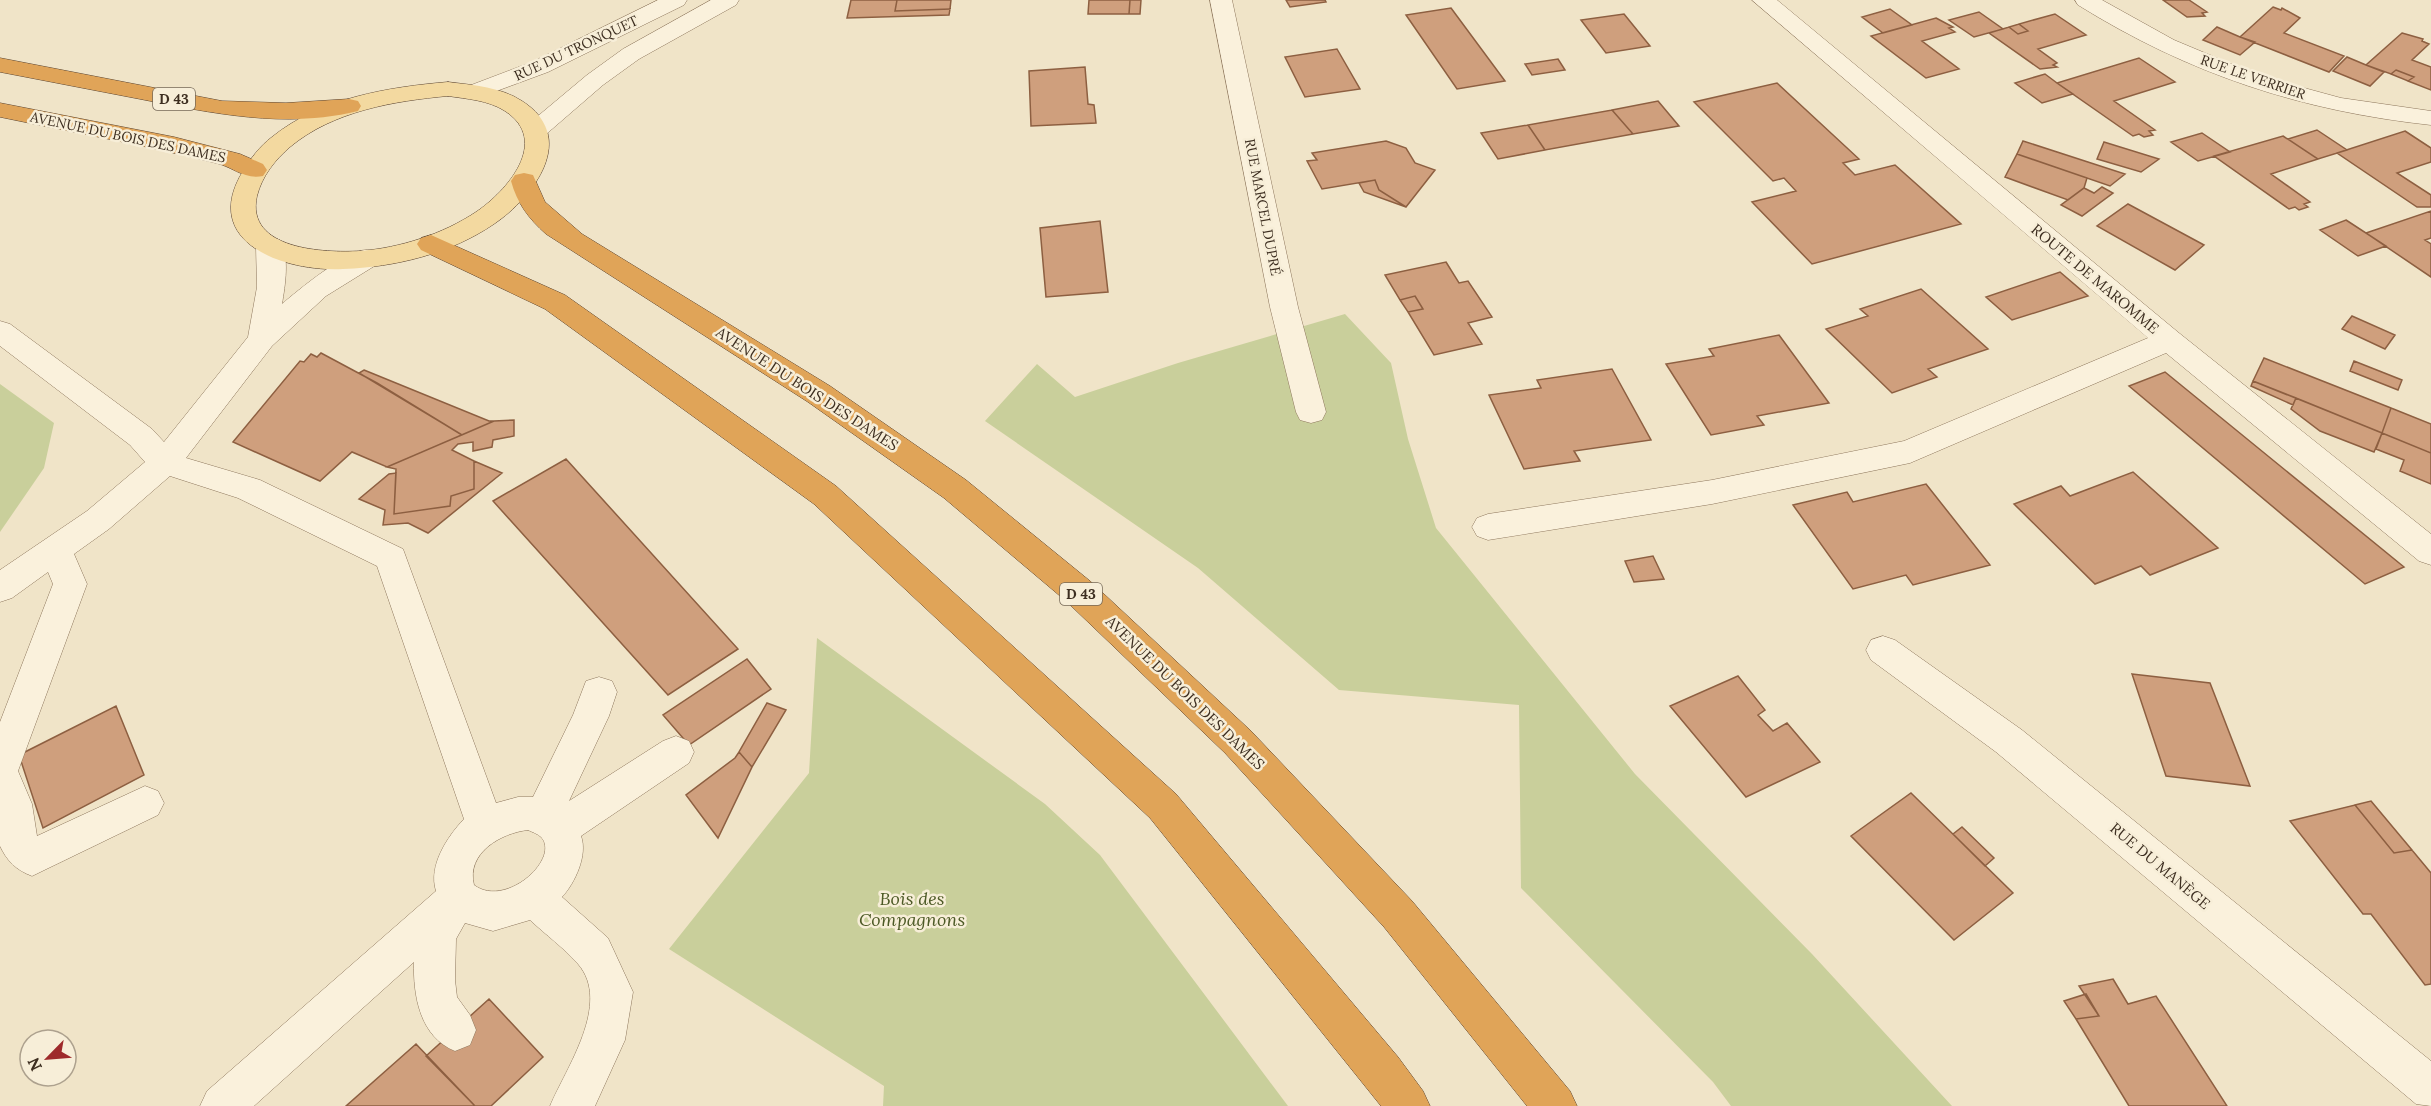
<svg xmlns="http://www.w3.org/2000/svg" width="2431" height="1106" font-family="Lora,serif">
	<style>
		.green { fill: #c9cf9b }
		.building { fill: #cf9f7d; stroke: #8d5f41; stroke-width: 1.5 }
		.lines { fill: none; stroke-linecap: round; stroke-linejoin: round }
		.minor-casing { stroke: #8d765c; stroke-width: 1 }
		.major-casing { stroke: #5b4430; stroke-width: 1 }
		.highway-casing { stroke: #5b4430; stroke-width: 1 }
		.minor { fill: #faf1dc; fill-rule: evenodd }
		.major { fill: #f3d9a0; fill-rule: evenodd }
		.highway { fill: #e0a458; fill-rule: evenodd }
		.labels { text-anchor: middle; stroke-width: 5; stroke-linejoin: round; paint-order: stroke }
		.far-street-label { font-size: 14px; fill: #3d2e20; stroke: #f7eed8 }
		.shield { fill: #f7eed8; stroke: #756857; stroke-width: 1.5 }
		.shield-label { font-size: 14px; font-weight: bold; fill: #3d2e20 }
		.street-label { font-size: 15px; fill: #3d2e20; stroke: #f7eed8 }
		.near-park-label { font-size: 18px; font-style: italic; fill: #4d5a26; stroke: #f7eed8 }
	</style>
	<rect width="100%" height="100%" fill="#f0e4c8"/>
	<path class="green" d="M1345,314L1391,363L1408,439L1436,528L1635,774L1812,954L1952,1106H1731L1713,1082L1521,888L1519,705L1339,690L1198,568L985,421L1037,364L1075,397L1178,363Z
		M0,384L54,423L44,468L0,532Z
		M817,638L1045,804L1100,855L1288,1106H883L884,1086L669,949L809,773Z"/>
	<path class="building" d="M851,0H897L895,11L950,9L949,15L847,18Z
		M897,0H951L950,9L895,11Z
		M1089,0H1130L1129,14H1088Z
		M1130,0H1141L1140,14H1129Z
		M1286,0H1325L1326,2L1290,7Z
		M2163,0H2189L2207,12L2202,13L2205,16L2187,17Z
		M2273,7L2281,10L2282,8L2300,18L2284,33L2344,56L2329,72L2240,37Z
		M1451,8L1505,81L1457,89L1406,15Z
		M1890,9L1912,25L1883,33L1862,17Z
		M1979,12L2003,29L1974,37L1949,20Z
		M1624,14L1650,46L1606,53L1581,20Z
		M2055,14L2086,35L2038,49L2057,63L2053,65L2057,67L2040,69L1989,33L2009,27L2018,34L2028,31L2019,24Z
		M1936,18L1953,27L1949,28L1955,32L1922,41L1959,69L1926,78L1871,36Z
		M2019,24L2028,31L2018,34L2009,27Z
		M2217,27L2240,37L2255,42L2240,55L2203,40Z
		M2402,33L2423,39L2422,41L2429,44L2412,60L2431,67V90L2408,81L2414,77L2396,70L2391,74L2366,65Z
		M1337,49L1360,89L1305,97L1285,57Z
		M2347,57L2366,65L2384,72L2370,86L2333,71Z
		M2139,58L2175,82L2114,101L2155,130L2149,131L2153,135L2144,137L2139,134L2133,136L2057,83Z
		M1558,59L1565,70L1532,75L1525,64Z
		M1085,67L1088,104L1094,105L1096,123L1031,126L1029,71Z
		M2396,70L2414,77L2408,81L2391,74Z
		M2045,74L2057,83L2073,94L2042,103L2015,83Z
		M1777,83L1859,159L1843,163L1855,175L1895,165L1961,224L1812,264L1752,202L1796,191L1784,178L1773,181L1694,102Z
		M1658,101L1679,126L1633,134L1612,110Z
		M1612,110L1633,134L1545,150L1528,125Z
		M1528,125L1545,150L1498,159L1481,133Z
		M2317,130L2347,150L2318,159L2288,139Z
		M2405,131L2431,148V162L2397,173L2431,195V207H2417L2337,153Z
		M2202,133L2230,152L2198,161L2171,142Z
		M2283,136L2318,159L2271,174L2310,202L2304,204L2308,207L2299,210L2295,207L2289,209L2214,156Z
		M1386,141L1406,148L1415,163L1435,170L1406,207L1379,190L1375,180L1322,189L1307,161L1317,160L1312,153Z
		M2023,141L2125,174L2110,186L2017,154Z
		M2104,142L2159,159L2141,172L2097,159Z
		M2017,154L2087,178L2084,188L2068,200L2005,177Z
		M1375,180L1379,190L1406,207L1364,192L1359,183Z
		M2102,187L2113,193L2082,216L2061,205L2084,188L2094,193Z
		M2128,204L2204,245L2175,270L2097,226Z
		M2431,211V238L2425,240L2431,244V277L2366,233Z
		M2346,220L2386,246L2358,256L2320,230Z
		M1100,221L1108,292L1046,297L1040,228Z
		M1446,262L1459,283L1468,281L1492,317L1468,323L1482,344L1434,355L1408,312L1423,309L1415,296L1400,300L1385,275Z
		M2060,272L2088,296L2012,320L1986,297Z
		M1921,289L1988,349L1928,369L1937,377L1892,393L1826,329L1868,316L1860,309Z
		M1415,296L1423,309L1408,312L1400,300Z
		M2352,316L2395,335L2385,349L2342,329Z
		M1779,335L1829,403L1757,416L1764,425L1711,435L1666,364L1714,356L1709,349Z
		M321,353L377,383L462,435L387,467L352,452L320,481L233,442L300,361L304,362L311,354L317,357Z
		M2264,358L2391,408L2382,433L2253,381Z
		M2354,361L2402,380L2398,390L2350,371Z
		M1612,369L1651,440L1574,451L1580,461L1524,469L1489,395L1541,388L1537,380Z
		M364,370L489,421H494L462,435L359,373Z
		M2165,372L2404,567L2365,584L2129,386Z
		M2253,381L2296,398L2293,405L2251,386Z
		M2296,398L2382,433L2374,452L2320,431L2291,409Z
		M2391,408L2431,424V453L2382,433Z
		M514,420V436L493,440L492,447L473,451V442L458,444L452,450L474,461V489L451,496L450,506L394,514L396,469L387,467L494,421Z
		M2382,433L2431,453V484L2400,471L2404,460L2376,449Z
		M566,459L738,649L668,695L493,501Z
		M474,461L502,473L428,533L408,523L383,525L385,510L359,499L389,474L396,473L394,514L450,506L451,496L474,489Z
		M2133,472L2218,548L2150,575L2141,566L2095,584L2014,504L2061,486L2070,496Z
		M1926,484L1990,565L1913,585L1906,575L1853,589L1793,505L1847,492L1853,502Z
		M1653,556L1664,579L1634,582L1625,561Z
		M747,659L771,689L689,745L663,715Z
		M2132,674L2210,683L2250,786L2166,776Z
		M1738,676L1765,710L1758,715L1773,731L1787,723L1820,762L1746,797L1670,706Z
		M767,703L786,710L752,767L739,752Z
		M116,706L144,775L43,828L19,755Z
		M739,752L752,767L718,838L686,795L735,758Z
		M1911,793L2013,893L1954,940L1851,836Z
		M2371,801L2412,850L2394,853L2355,805Z
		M2355,805L2394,853L2412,850L2431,873V984L2425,985L2371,914H2363L2290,821Z
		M1962,827L1994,858L1985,866L1953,834Z
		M2113,979L2128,1004L2156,996L2227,1106H2129L2076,1019L2099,1016L2079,986Z
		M2086,994L2099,1016L2076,1019L2064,1001Z
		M489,999L543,1057L491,1106H475L426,1056Z
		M416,1044L475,1106H346Z"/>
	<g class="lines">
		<g class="minor-casing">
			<path id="minor" d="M658,0H687L684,5L548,72L475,99L466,97L463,92L466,87L532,62Z
				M711,0H739L736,5L639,59L603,85L544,136L535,138L526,136L523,131L526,126L587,75L623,49Z
				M1210,0H1232L1298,307L1326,412L1322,420L1311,423L1300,420L1296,412L1270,307Z
				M1752,0H1777L2179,333L2431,534V565L2419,561L2166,353L1910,463L1712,504L1488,540L1477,536L1472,527L1477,518L1488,514L1712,480L1904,441L2148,338Z
				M2075,0H2102L2174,40L2260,76L2341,98L2431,111V125C2301,111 2189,74 2078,5Z
				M270,237L280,240C290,256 285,286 282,304C297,291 347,250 366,250C370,250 373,252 376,253L380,259L376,265L326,296L272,346L186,458L260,480L403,549L496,803L518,797H533L573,715L586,681L599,677L612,681L617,692L609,716L569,801L663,741L676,736L689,741L694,752L689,763L581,836C588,855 575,883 562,897L608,938L633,992L625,1040L595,1106H550C566,1068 612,1003 578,964C564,948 546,935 530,920L493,931L465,923L456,939L455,980L457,997L470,1015L476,1030L470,1045L455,1051C420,1037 413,996 414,962L254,1106H200L207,1091L436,891C428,866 447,837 464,819L377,566L238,498L170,476L109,529L74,554L87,584L18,771L32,804L37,836L145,786L158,791L164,803L158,815L32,876C16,870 7,861 0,846V722L53,584L48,572L12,598L0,602V570L87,511L145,462L130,445L0,346V321L10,324L152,429L164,442L248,337L257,287L256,246L260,240ZM528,830C532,832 538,834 541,837C561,858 506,909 474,885C466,853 501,833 528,830Z
				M1883,636L1895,640L2022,730L2431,1061V1106L2416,1104L1996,752L1871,660L1866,650L1871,640Z"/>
		</g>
		<g class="major-casing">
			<path id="major" d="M448,82C472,85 501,87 522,101C579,137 534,197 494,224C450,254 395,267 343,269C285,272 199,243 243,171C251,158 260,146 272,137C320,98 389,87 448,82ZM448,96C467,99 488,100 505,111C551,141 507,191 476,212C443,234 400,248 360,251C325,253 245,250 257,196C262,176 275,160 290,147C333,111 394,101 448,96Z"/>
		</g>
		<g class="highway-casing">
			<path id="highway" d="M0,58L222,101L286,103L349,99L358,101L361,106L358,111C286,129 211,113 140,99C93,90 47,81 0,72Z
				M0,103L174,137L240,154L263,164L267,170L263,176C245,180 233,167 216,163C144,145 72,132 0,117Z
				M524,173L533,175L545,202L582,234L830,386L966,480L1090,581L1251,731L1412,901L1570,1091L1577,1106H1527L1384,927L1225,753L1066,601L944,498L808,402L546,234C529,219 517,203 511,181L515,175Z
				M431,235L565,295L836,486L1176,794L1398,1057L1423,1091L1430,1106H1381L1150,818L814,504L545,309L421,250L417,244L421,238Z"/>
		</g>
		<use href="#minor" class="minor"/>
		<use href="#major" class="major"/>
		<use href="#highway" class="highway"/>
	</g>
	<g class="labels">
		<g class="far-street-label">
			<text transform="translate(576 48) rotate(-25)" y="5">RUE DU TRONQUET</text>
			<text transform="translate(2253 77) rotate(19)" y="5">RUE LE VERRIER</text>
			<text transform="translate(128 137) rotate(12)" y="5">AVENUE DU BOIS DES DAMES</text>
			<text transform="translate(1263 207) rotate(79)" y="5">RUE MARCEL DUPRÉ</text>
		</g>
		<g class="shield">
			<rect x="153" y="88" width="42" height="22" rx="4.5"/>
			<rect x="1060" y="583" width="42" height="22" rx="4.5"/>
		</g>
		<g class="shield-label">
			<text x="174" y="104">D 43</text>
			<text x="1081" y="599">D 43</text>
		</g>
		<g class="street-label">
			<text transform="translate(2095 279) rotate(40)" y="5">ROUTE DE MAROMME</text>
			<text transform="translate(807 389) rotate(33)" y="5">AVENUE DU BOIS DES DAMES</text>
			<text transform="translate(1185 693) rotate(44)" y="5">AVENUE DU BOIS DES DAMES</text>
			<text transform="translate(2160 866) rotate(40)" y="5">RUE DU MANÈGE</text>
		</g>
		<g class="near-park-label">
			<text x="912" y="905">Bois des<tspan x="912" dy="21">Compagnons</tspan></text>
		</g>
	</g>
	<g transform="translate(48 1058) rotate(245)"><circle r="28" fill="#f7eed8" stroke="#ada18e" stroke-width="1.5"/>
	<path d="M0-4.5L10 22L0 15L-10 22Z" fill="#9e2a2b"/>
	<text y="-9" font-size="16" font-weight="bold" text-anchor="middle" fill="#3d2e20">N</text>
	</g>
</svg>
